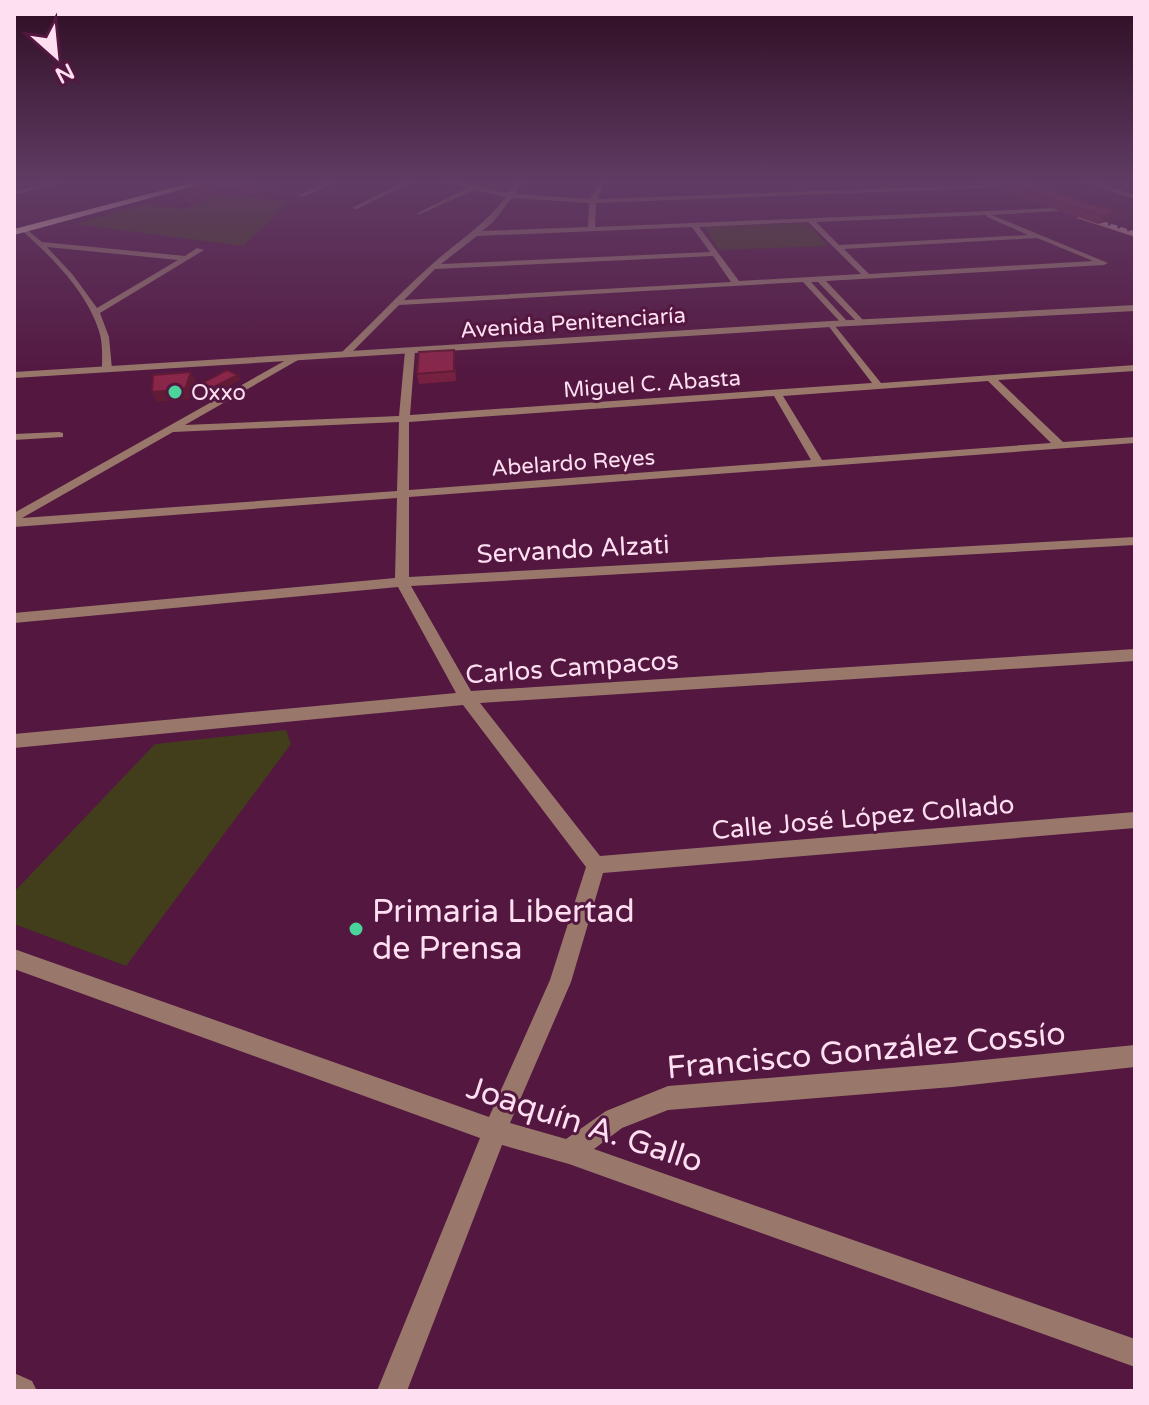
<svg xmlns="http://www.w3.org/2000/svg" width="1149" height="1405" font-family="'Varela Round',sans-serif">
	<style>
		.green { fill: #423e1b }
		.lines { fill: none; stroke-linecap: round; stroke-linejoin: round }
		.minor { fill: #99786b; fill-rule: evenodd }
		.tertiary { fill: #99786b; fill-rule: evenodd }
		.secondary { fill: #d49f8a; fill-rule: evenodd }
		.trunk { fill: #fad6c8; fill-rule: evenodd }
		.rail { stroke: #d2abc3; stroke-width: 3; stroke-dasharray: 7 3; stroke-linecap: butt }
		.wall { fill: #772140 }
		.shaded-wall { fill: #611b34 }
		.building { fill: #8a264a; stroke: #611b34; stroke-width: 2 }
		.poi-dot { fill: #4ad49c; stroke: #531740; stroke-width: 3 }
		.labels { text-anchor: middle; stroke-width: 6; stroke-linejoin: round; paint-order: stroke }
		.far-street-label { font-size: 22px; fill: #fedff1; stroke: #531740 }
		.far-poi-label { font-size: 22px; fill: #fedff1; stroke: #531740; text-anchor: start }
		.street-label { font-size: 26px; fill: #fedff1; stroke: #531740 }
		.near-poi-label { font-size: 32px; fill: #fedff1; stroke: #531740; text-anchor: start }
		.near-street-label { font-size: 32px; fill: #fedff1; stroke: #531740 }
	</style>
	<rect width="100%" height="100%" fill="#531740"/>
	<path class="green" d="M216,195L290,201L243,246L75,224L146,204L183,209Z
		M807,223L828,246L719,250L704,227Z
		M286,730L291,744L126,966L14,924V892L155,744Z"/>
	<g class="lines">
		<path class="minor" d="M55,181H67L14,195V191Z
			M331,181H340L302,197L297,196Z
			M406,181H414L357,209L352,208Z
			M441,181H453L508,193L518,181H524L515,194L590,199L601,181H607L597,199L1008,184L1010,187L596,203L595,227L1058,208L1060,211L992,215L1108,263L1104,265L826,281L863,320L864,322L860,325L818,282H811L847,321L848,323L844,326L803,282L399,305L347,357H341V353C371,324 398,295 429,267C456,242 483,227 506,197L474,190L418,215V213L467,188ZM512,198L589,203L588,227L482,231L493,222ZM986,215L987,217L1028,235L839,245L816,222ZM808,222L861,274L739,281L699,227ZM692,227L710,252L441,264L477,236ZM1037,238L1093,261L869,274L844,249ZM713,256L731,282L404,300L435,269Z
			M1080,181H1090L1135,195V199Z
			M21,228H25L42,242L185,256L197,248L204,250L100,313L109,337L112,369L107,372L102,369C102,356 103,343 99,331C87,292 51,256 21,230ZM47,247L178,260L97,308L73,275Z
			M831,321L881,383L1135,365V371L998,380L1063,442L1135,437V443L409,497V577L1135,537V545L411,586L471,691L1135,649V661L480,703L600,856L1135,812V828L603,873L571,982L510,1123L566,1139L606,1111L668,1086L952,1063L1135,1045V1067L952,1087L668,1110L622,1128L594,1149L1135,1339V1367L569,1164L502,1145L407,1391H377L480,1138L14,969V949L489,1117L550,980L586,867L463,705L14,748V734L456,693L398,587L14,623V613L395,578L397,498L14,527V513L295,355L298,356V360L185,425L399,416L405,351L410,348L415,351L410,415L872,383L827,324ZM988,381L1051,443L822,460L783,396ZM774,396L811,460L409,490V422ZM399,422L397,491L22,518L173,432Z
			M59,432L63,433V437L14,440V434Z
			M14,1373L32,1381L37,1391H14Z"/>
		<path class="tertiary" d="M1135,305V311L831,327L14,378V372L831,321Z"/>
		<path class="secondary" d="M1077,216L1135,233V237L1077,218Z"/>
		<path class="trunk" d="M198,181H213L14,235V229Z"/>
		<path class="rail" d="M1082,216L1135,233"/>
	</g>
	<path class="wall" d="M212,181H274L276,187L260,194L215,189Z
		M972,181H1022L1117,212L1112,220L1098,224Z
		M1135,183V194L1130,193Z
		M214,187L216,195L196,203L186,201L183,193Z
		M454,350L456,381L419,384L417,374Z
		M238,375L240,380L214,394L202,389L200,384Z"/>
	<path class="shaded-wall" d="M256,181H274L276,187L260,194Z
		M214,187L216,195L196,203L193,195Z
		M1117,212L1112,220L1098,224L1102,216Z
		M191,372L196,382L190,399L157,402L152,392Z
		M238,375L240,380L214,394L212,388Z"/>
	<path class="building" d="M998,181H1022L1117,212L1102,216Z
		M201,185L214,187L193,195L183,193Z
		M454,350V371L417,374L419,352Z
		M227,370L238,375L212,388L200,384Z
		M191,372L185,389L152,392L153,375Z"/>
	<linearGradient id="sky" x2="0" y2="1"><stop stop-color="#2e0d23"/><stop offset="0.48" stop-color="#603c64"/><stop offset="1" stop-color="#603c64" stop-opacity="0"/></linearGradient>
	<rect width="1149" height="378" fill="url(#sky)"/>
	<g class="poi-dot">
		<circle cx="175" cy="392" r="8"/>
		<circle cx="356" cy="929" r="8"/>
	</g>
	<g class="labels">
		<g class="far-street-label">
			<text transform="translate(573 322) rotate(-4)" y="8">Avenida Penitenciaría</text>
			<text transform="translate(652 383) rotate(-4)" y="8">Miguel C. Abasta</text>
			<text transform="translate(573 462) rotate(-4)" y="8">Abelardo Reyes</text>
		</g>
		<g class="far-poi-label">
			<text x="191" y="400">Oxxo</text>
		</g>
		<g class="street-label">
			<text transform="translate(573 549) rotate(-3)" y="9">Servando Alzati</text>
			<text transform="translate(572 667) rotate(-4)" y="9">Carlos Campacos</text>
			<text transform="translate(863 817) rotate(-5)" y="9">Calle José López Collado</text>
		</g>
		<g class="near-poi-label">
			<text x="372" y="922">Primaria Libertad<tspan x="372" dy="37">de Prensa</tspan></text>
		</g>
		<g class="near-street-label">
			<text transform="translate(866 1050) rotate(-5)" y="11">Francisco González Cossío</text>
			<text transform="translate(585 1124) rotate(18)" y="11">Joaquín A. Gallo</text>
		</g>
	</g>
	<rect width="1149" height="1405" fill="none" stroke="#fedff1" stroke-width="32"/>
	<g transform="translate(56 56) rotate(153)" stroke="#531740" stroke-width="6" paint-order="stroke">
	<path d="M0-6L14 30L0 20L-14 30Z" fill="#fedff1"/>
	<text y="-12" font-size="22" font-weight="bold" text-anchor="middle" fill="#fedff1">N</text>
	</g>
</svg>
